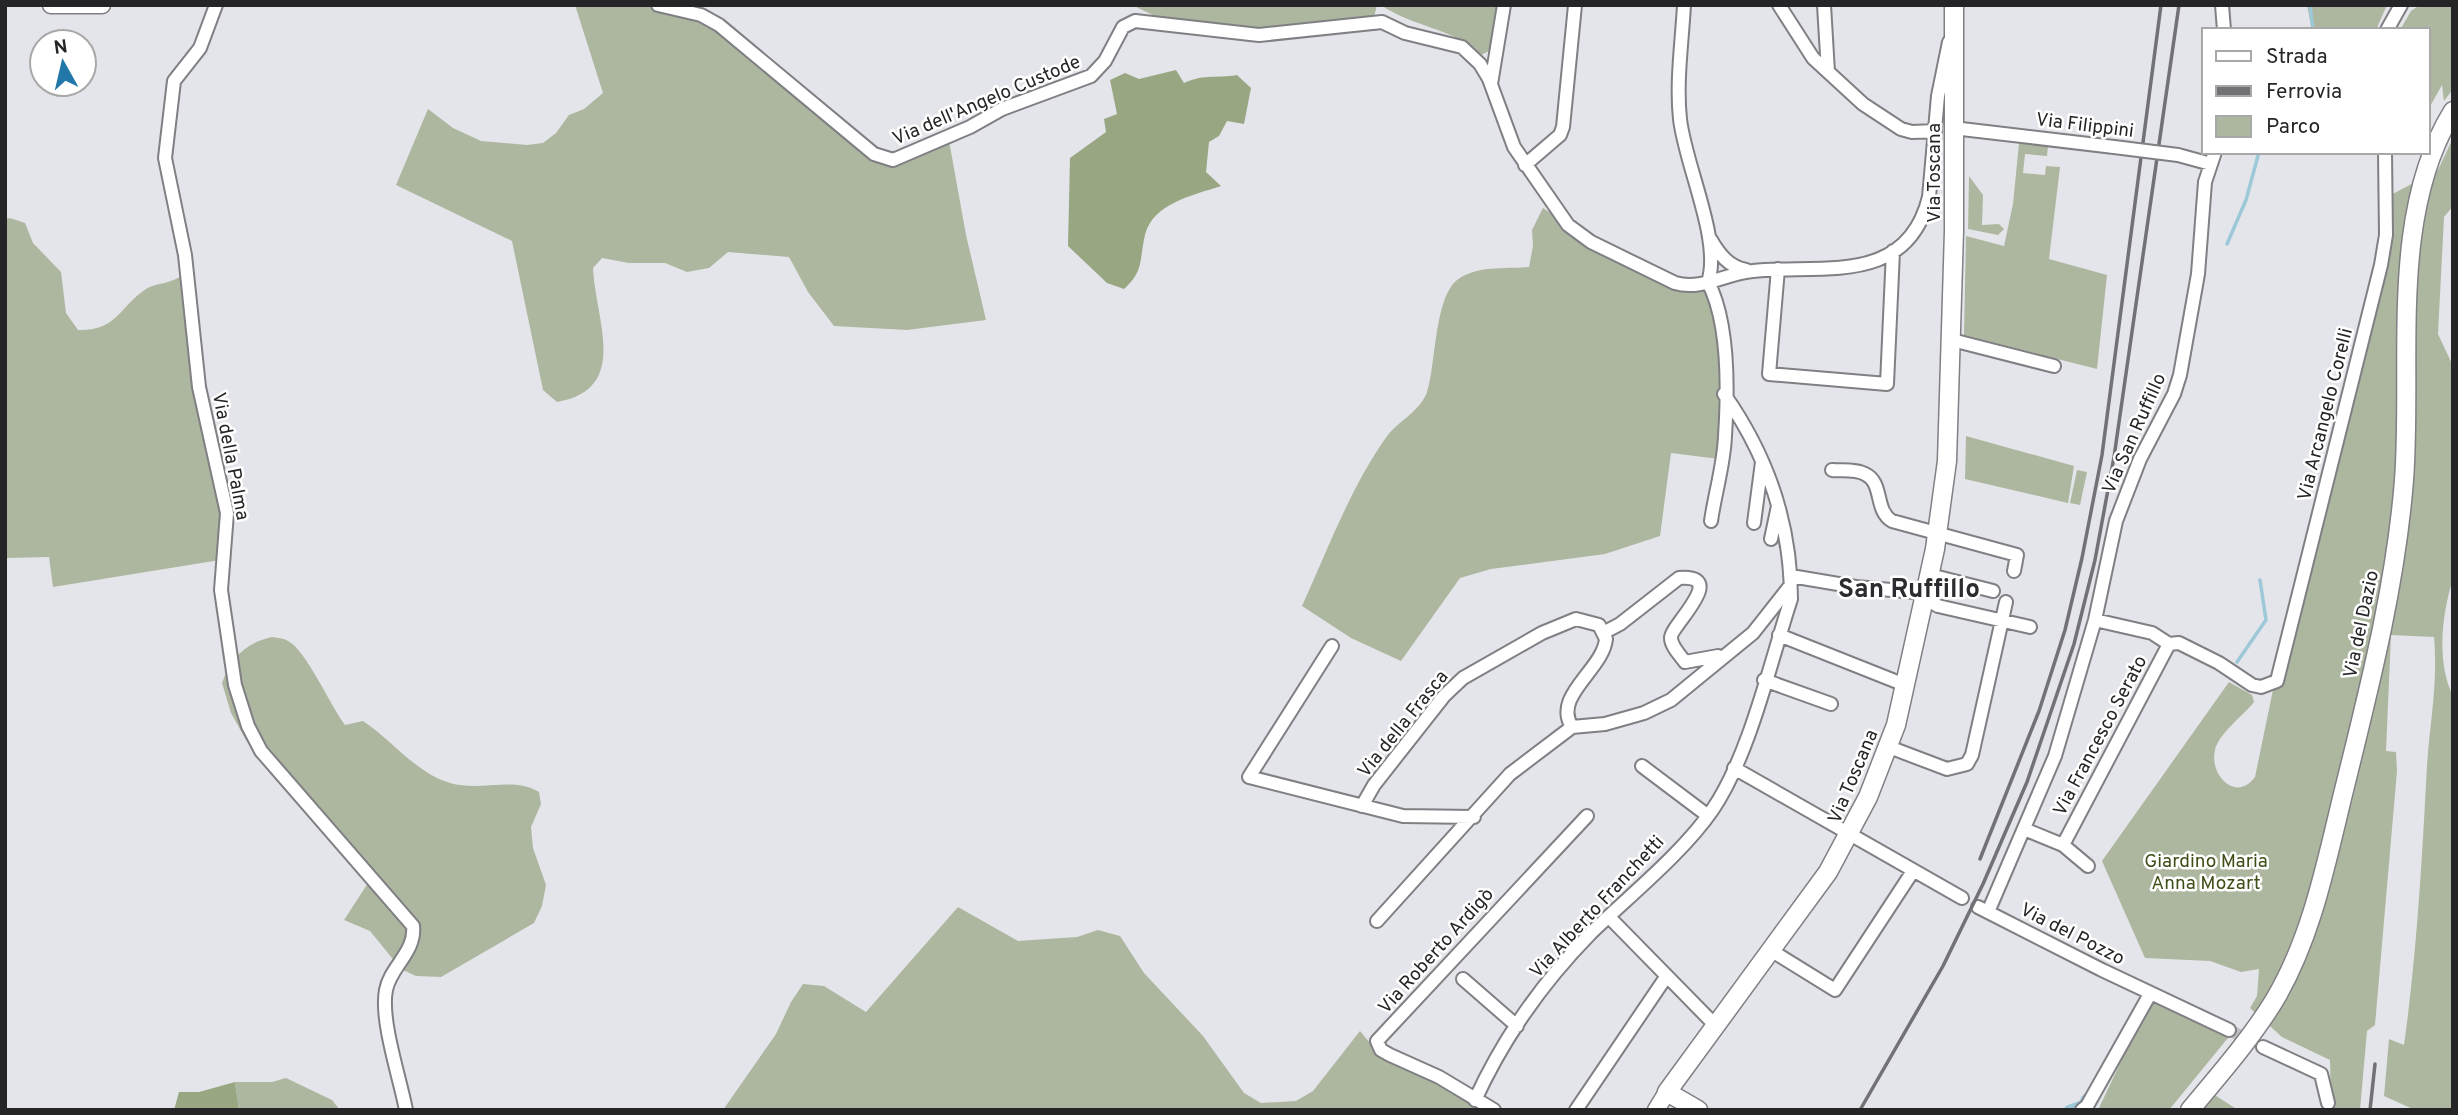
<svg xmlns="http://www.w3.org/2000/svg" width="2458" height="1115" font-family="Overpass,sans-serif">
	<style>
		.green { fill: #adb79f }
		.forest { fill: #98a682 }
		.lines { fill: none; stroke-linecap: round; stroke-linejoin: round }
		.stream { stroke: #9cc8d8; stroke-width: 3.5 }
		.canal { stroke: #9cc8d8; stroke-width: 10 }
		.street-tunnel { stroke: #bebfc3; stroke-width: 12; stroke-dasharray: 12 6; stroke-linecap: butt }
		.street-casing { stroke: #7f7f84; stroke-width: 16 }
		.secondary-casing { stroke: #7f7f84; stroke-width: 19 }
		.primary-casing { stroke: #7f7f84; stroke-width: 21 }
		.street { stroke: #fff; stroke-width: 12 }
		.secondary { stroke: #fff; stroke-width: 16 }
		.primary { stroke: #fff; stroke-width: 18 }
		.rail { stroke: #727276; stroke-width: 3.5 }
		.street-bridge-casing { stroke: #7f7f84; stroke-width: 16; stroke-linecap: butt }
		.street-bridge { stroke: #fff; stroke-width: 12 }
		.labels { text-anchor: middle; stroke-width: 5; stroke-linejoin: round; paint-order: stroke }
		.street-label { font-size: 19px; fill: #252527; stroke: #fff }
		.park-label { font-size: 19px; fill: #3d4f17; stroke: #fff }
		.district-label { font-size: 26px; font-weight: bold; fill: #2c2c30; stroke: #fff }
	</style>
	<rect width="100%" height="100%" fill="#e4e5ea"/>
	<path class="green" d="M575,5C601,5 629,2 656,7C734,20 808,96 870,145L887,156L948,135L966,235L986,320L907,330L834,326L808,292L789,257L728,252L709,268L687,272L665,263H629L602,258L593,268C595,319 631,389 557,402L543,390L512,241L396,185L428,109L453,128L481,141L527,145L543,143L556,133L569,115L584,109L603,93Z
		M1133,5H1377L1374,17C1300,27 1202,46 1133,5Z
		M1381,5H1502L1497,47L1481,55C1454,28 1412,27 1381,5Z
		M2307,5H2387L2376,30H2312Z
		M2420,5H2453V89L2444,101L2442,85L2428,110V30H2400L2411,11Z
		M2453,138V206L2444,217L2438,334L2453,366V579C2442,613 2436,662 2453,696V1110H2415L2384,1096L2389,1039L2404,1045C2417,952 2422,859 2427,766C2430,720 2438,685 2434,637L2391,635L2386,751L2396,752L2397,771L2375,1025L2367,1031L2360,1110H2334L2331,1104L2330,1060L2282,1037L2250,1008L2257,996L2259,969L2241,972L2210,961L2145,958L2102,861L2229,682L2252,695L2254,702C2243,716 2219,733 2215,750C2209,775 2236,803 2255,777L2287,622L2381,250L2385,198L2438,170Z
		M2019,143L2048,146L2047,156L2025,154L2023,173L2045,175L2046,166L2060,167L2049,259L2107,275L2097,369L1964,335L1966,236L2004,246L2013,204Z
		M1969,176L1983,195L1982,225L1999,224L2004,229L1998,235L1968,229Z
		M1543,208L1645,273L1690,288L1719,293L1722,358L1719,459L1671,453L1660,536L1605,554L1491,569L1460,578L1401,661L1351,638L1302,606C1327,551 1350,489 1385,439C1396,422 1420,412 1427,392C1436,365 1434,299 1457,280C1476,265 1507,269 1529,267L1533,246L1532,230Z
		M10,218L25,223L33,243L61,272L66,313L78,330C117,331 118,308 146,289C158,282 170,285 186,273L222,507L220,560L53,587L49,557L5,558V219Z
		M1966,436L2074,466L2068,503L1965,479Z
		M2077,470L2087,472L2080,505L2070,503Z
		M272,637C277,638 284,638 288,641C306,650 330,705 345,725L363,721C392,740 416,773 450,783C482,792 512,776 539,792L541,804L531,827L533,848L546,885L542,906L534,923L441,977L416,976L401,969L370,931L344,920L370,880L341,851L246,740L231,713L222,683C231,658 245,643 272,637Z
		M958,907L1018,941L1077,937L1098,930L1120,936L1144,973L1203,1036L1244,1093L1261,1103L1296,1101L1313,1091L1360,1031L1374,1048L1486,1110H723L776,1034L791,1002L803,984L824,986L866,1012Z
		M2152,996L2232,1033L2169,1110H2098Z
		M286,1078L332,1100L340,1110H239L235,1082H272Z
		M2213,1094L2238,1110H2200Z"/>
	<path class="forest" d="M1176,70L1184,83C1206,73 1216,79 1237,75L1251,88L1244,124L1227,121L1219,136L1209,142L1206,172L1221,186C1194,195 1153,203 1145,235C1139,261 1144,271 1124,289L1107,283L1068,246L1070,158L1106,132L1104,119L1117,114L1110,80L1125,73L1139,79Z
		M235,1082L239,1110H174L179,1092H199Z"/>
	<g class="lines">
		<path class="stream" d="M2310,5L2313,30
			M2227,244L2246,200L2259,152
			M2237,662L2266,620L2260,580"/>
		<path class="canal" d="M2069,1110L2083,1105L2086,1099"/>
		<path class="street-tunnel" d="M2229,1030L2263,1047"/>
		<g class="street-casing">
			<path id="street" d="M216,5L200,48L174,81L165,158L185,255L199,387L227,513L221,590L235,685L248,726L261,751L413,926C416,952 390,967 386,990C380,1020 400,1078 406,1110
				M658,5L701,15L719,25L874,154L893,160L970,127L1002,109L1091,76L1105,61L1123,27L1135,21L1259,35L1382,22L1405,33L1462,47L1480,64L1489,79L1514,147L1568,225L1591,242L1675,283C1702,291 1726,273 1753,271C1821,264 1907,287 1929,197L1938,96L1949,42
				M1684,5C1682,42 1676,82 1680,119C1685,165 1722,241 1708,282
				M1779,5L1813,58L1863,104L1901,129L1912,132L1935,131
				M1824,5L1828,72
				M2222,5L2224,30
				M2387,30L2401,5
				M1491,84L1504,5
				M1953,128L2114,147
				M2178,155L2211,164
				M1525,165L1560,135L1563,127L1575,5
				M1711,240C1719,254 1729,267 1746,270
				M1778,269L1769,374L1887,384L1893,251
				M1708,282C1729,322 1728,391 1725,436C1724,464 1715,493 1711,521
				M1952,340L2054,366
				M1832,470C1842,471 1856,469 1865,474C1884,483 1874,510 1892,521L2017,555L2014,571
				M1754,523L1762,462
				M1771,539L1778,506
				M1930,575L1993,591
				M1791,576L1856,587L1915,592L1938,606L2030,627
				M2095,620L2152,633L2169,644L2179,643L2219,663L2252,685L2261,687L2277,681L2381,265L2386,235L2385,152
				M1603,633L1620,624L1679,578C1730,574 1670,626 1671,638C1671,646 1680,655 1685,662L1718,656L1721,659
				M1779,635L1905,685
				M1332,646L1249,777L1403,816L1474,817
				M1764,680L1831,704
				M1889,747L1947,769L1967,764L1972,755L2006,602
				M1642,766L1707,815
				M1734,768L1962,898
				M1362,806L1374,785L1444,696L1463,678L1542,633L1576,619L1599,625L1606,639C1603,670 1552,696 1572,727
				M2024,829L2063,845L2169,644
				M2063,845L2088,866
				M1978,907L2102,970L2229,1030
				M1988,912L2055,756L2095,620L2116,521L2140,459L2174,394L2180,375L2198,274L2205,182L2215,152
				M1609,917L1715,1025
				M1377,921L1510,774L1572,727L1605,724L1644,713L1671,700L1753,633L1790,586
				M1772,951L1835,990L1913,871
				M1463,979L1517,1026
				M2263,1047L2321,1074L2328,1103
				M1475,1100C1503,1039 1543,982 1590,934C1628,897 1683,853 1713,809C1750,754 1770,663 1791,599C1791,525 1767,455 1724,394
				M1494,1110L1439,1077L1390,1055L1381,1050L1377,1041L1587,816
				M1576,1110L1666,977
				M2082,1110L2087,1106L2150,994"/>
		</g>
		<g class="secondary-casing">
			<path id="secondary" d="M51,5H102
				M1656,1110L1667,1092"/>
		</g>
		<g class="primary-casing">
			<path id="primary" d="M1698,1110L1667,1092L1828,872L1868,797L1896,725L1935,549L1947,461L1954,231V5
				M2190,1110C2219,1075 2250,1040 2274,1001C2313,936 2327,858 2345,786C2370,685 2396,583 2404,480C2413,362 2388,216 2453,111"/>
		</g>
		<use href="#street" class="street"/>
		<use href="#secondary" class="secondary"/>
		<use href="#primary" class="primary"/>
		<path class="rail" d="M1980,859L2039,711L2065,630L2082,558L2102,455L2161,5
			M1860,1110L1943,966L1983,884L2027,782L2074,644L2095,560L2114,457L2179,5
			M2370,1110L2375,1064"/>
		<g class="street-bridge-casing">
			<path id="street-bridge" d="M2114,147L2178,155"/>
		</g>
		<use href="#street-bridge" class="street-bridge"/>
	</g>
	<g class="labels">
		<g class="street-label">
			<text transform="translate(986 99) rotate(-23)" y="7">Via dell'Angelo Custode</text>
			<text transform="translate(2085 124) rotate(7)" y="7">Via Filippini</text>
			<text transform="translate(1933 173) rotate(-90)" y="7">Via Toscana</text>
			<text transform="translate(2324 414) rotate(-76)" y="7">Via Arcangelo Corelli</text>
			<text transform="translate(2133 433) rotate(-66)" y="7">Via San Ruffillo</text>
			<text transform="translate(232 456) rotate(79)" y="7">Via della Palma</text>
			<text transform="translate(2360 624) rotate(-78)" y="7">Via del Dazio</text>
			<text transform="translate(1402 723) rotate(-51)" y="7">Via della Frasca</text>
			<text transform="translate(2099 735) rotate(-62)" y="7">Via Francesco Serato</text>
			<text transform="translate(1852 776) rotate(-67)" y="7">Via Toscana</text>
			<text transform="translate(1596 906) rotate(-47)" y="7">Via Alberto Franchetti</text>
			<text transform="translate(2073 933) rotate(27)" y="7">Via del Pozzo</text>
			<text transform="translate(1435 950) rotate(-48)" y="7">Via Roberto Ardigò</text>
		</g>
		<g class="park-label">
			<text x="2206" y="867">Giardino Maria<tspan x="2206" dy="22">Anna Mozart</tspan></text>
		</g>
		<g class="district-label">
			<text x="1909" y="597">San Ruffillo</text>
		</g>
	</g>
	<rect width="2458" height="1115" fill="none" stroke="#252527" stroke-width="14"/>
	<rect x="2202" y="28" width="228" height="126" fill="#ffffff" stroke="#a8a8a9" stroke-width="2"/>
	<rect x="2216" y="51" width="35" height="10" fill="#ffffff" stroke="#a8a8a9" stroke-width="2"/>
	<text x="2266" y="63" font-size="21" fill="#252527">Strada</text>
	<rect x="2216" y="86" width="35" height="10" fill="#727276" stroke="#a8a8a9" stroke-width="2"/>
	<text x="2266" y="98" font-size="21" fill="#252527">Ferrovia</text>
	<rect x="2216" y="116" width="35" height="21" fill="#adb79f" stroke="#a8a8a9" stroke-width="2"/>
	<text x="2266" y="133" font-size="21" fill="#252527">Parco</text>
	<g transform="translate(63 63) rotate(352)"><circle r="33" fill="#ffffff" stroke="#a8a8a9" stroke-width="2"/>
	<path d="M0-5L12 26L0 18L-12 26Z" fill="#2177a7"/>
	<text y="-10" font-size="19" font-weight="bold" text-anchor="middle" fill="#252527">N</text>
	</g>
</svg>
